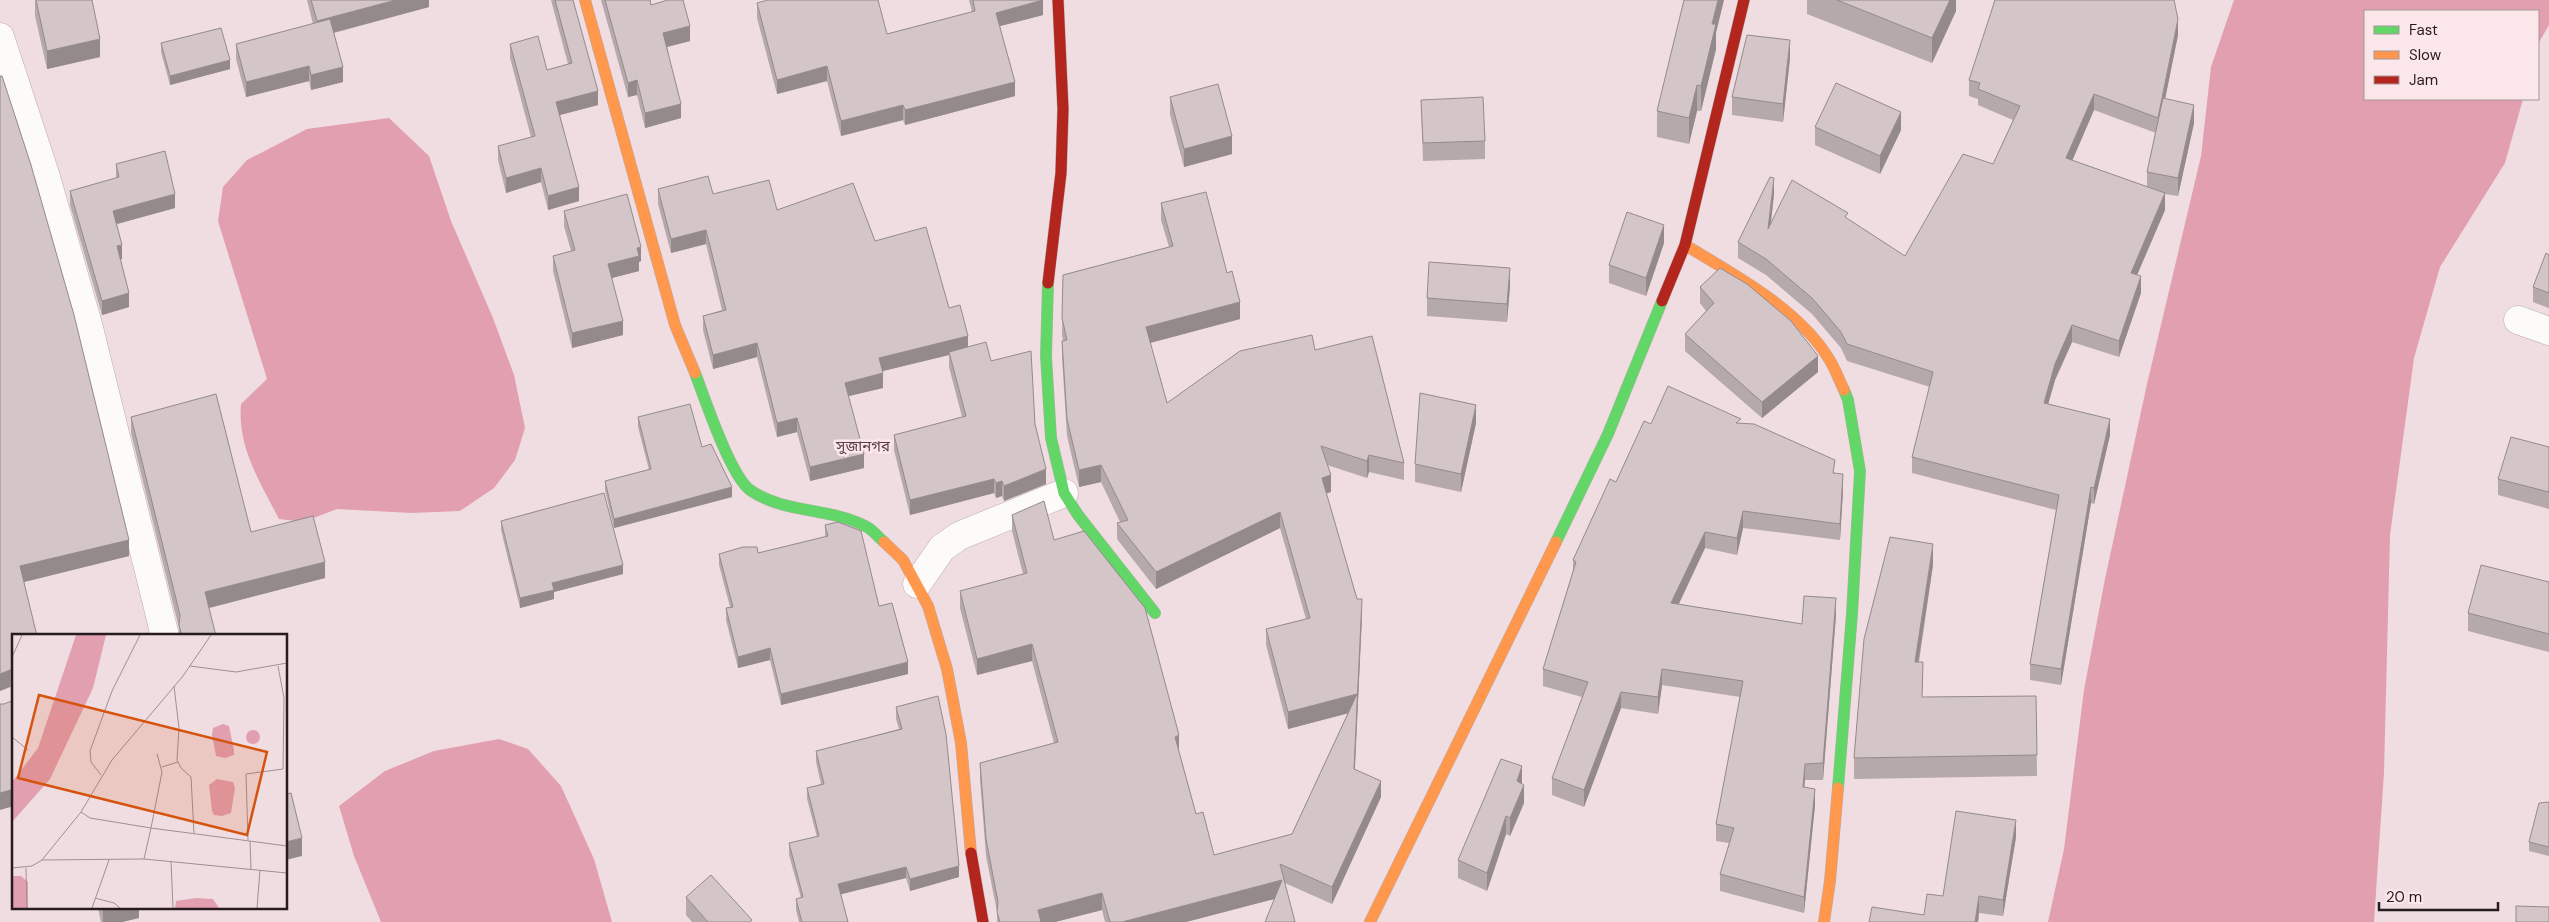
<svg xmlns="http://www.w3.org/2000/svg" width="2549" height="922" font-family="'DM Sans','Noto Sans Bengali',sans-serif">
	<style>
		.water { fill: #e29faf }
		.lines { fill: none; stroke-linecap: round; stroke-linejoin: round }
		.street-casing { stroke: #bcaeb1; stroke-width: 29 }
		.fast-casing { stroke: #bcaeb1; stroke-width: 12 }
		.slow-casing { stroke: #bcaeb1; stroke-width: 12 }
		.jam-casing { stroke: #bcaeb1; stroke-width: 12 }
		.street { stroke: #fdfafa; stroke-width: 28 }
		.fast { stroke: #63d668; stroke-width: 11 }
		.slow { stroke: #ff974d; stroke-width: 11 }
		.jam { stroke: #b3261e; stroke-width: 11 }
		.wall { fill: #b5a9ac; fill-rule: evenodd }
		.shaded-wall { fill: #948a8c }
		.building { fill: #d3c5c8; stroke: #948a8c }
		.labels { text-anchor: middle; stroke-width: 5; stroke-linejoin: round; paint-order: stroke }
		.quarter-label { font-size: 15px; fill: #593e44; stroke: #fbe7ea }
		.inset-road { fill: none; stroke: #9f8f93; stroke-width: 1 }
		.view { fill: #d5530e; fill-opacity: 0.15; stroke: #d5530e; stroke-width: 2.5 }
		.inset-edge { fill: none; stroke: #271b1e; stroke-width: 2.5 }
	</style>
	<rect width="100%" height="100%" fill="#efdde1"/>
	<path class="water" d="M2234,0H2549V25L2538,44V11H2365V99H2523L2505,163L2440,267L2414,358L2390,535L2384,772L2374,922H2048L2064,849L2084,690L2105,579L2147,384L2201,156L2211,67Z
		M389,118L429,156L451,221L493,318L514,375L525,428L515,460L494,488L460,511L411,513L337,509L303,522L279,519C260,482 237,447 241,404L267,379L218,221L223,187L247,160L307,129Z
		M499,739L528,749L561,786L594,859L612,922H381L354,856L339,806L385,771L434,751Z"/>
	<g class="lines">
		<g class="street-casing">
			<path id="street" d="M0,37L46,177L89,328L165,636
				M2518,320L2549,331
				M917,584L942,548L959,536L1064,493"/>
		</g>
		<g class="fast-casing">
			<path id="fast" d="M1048,283L1046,356L1051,438L1064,493L1078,515L1155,613
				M695,373C705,399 730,475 750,490C784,514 831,507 867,527C873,530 878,537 884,542
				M1556,542L1608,434L1662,301
				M1838,788L1852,614L1860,471L1848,400L1844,390"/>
		</g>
		<g class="slow-casing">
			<path id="slow" d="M585,0L675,325L695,373
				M1685,245C1733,274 1799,309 1829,359C1835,368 1839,380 1844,390
				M884,542L903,560L928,606L947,669L961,743L971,853
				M1370,922L1556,542
				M1824,922L1830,881L1838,788"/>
		</g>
		<g class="jam-casing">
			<path id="jam" d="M1048,283L1061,173L1063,109L1058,0
				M1662,301L1685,245L1744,0
				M971,853L983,922"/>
		</g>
		<use href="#street" class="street"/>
		<use href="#fast" class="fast"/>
		<use href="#slow" class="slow"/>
		<use href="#jam" class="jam"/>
	</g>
	<path class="wall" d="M35,0L100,57L47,69L35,16Z
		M307,0H429V7L334,33L343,82L311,90L309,81L246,97L236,59V44L313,24Z
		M551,0H573L598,105L560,115L579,201L548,210L541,182L506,193L498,160V146L531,137L510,58V44L547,70L568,64Z
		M601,0H650L651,5L690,41L667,47L681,118L645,128L637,95L628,97Z
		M969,0H1043V15L1000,26L1015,96L905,125L903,120L841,136L827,81L777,94L757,18V3L887,34L972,12Z
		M1807,0H1956V11L1932,63L1807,14Z
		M1716,33V49L1701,111H1697L1689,144L1657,137V111Z
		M2178,35L2165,99L2194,123L2178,196L2165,194V210L2137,275L2141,293L2119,357L2072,342L2055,380L2048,404L2110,435L2094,504L2091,503L2061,685L2030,680V664L2056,510L1912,473V457L1930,387L1847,361L1841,348L1812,314L1766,275L1738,258V242L1774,194L1771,224L1848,219L1905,256L1993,164L2013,120L1978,105V99L1969,96V80ZM2094,110L2156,133L2147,172V187L2072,161Z
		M161,43L230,69L170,85L161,52Z
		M1790,58L1783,122L1732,115V97Z
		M0,76L129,556L24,582L14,636V687H10L0,691Z
		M1170,97L1232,154L1184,167L1170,115Z
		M1421,100L1485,141V159L1423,161Z
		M1815,127L1901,130L1880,174L1815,145Z
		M116,164L175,208L117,224L122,259L120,260L129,307L102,315L70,205V191L116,178Z
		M658,189L713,194L777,210L875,241L949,308L968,347L991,361L1035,424L1046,484L1004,501L1002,496L996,498L994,493L910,515L894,450V435L962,417L949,367V355L882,371L883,388L848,396L864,468L810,481L797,432L777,437L757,357L713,369L703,330V316L722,310L706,244L671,253L658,204Z
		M1161,203L1227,273L1240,319L1150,343L1167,403L1315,350L1404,463V480L1369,472L1367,478L1327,465L1331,492L1326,493L1362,616L1355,769L1381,797L1332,904L1285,883L1274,899L1186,922H1105L1102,910L1055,922H997V912L986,856L980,780V763L1054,743L1032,661L977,675L960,608V591L1023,574L1012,531V515L1054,540L1179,752L1196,814L1214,855L1292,834L1348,713L1288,729L1266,645V629L1306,619L1280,528L1156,589L1117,539V523L1120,522L1101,482L1079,487L1067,436L1062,358V341H1063L1062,335L1063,275L1169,247L1161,220Z
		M564,211L641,261L639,262V271L612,278L623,335L572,348L553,271V256L571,251L564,226Z
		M1664,243L1646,296L1609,283V265Z
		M2549,255V308L2533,302V287Z
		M1510,286L1507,322L1427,316V298Z
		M1700,287L1818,372L1762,418L1685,351V334L1706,311L1700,303Z
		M131,417L251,532L325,578L209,608L216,636H179V628L131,433Z
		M638,417L702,447L732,497L614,528L605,490V481L649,470L638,427Z
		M1476,423L1461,492L1415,482V464Z
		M1741,423L1835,473L1843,491L1840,540L1743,528L1737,555L1705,548L1679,604L1802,624L1836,615L1823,780H1805L1804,787L1815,805L1804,913L1720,891V874L1729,843L1716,841V824L1740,697L1662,685L1658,714L1621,708L1584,807L1552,795V778L1582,697L1543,686V669L1573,571V560L1651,424Z
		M2549,447V509L2498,495V479Z
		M501,521L623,574L554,592V599L520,608L501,530Z
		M825,525L879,606L908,674L781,705L770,660L738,668L726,620V608L730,607L719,565V554L758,553L825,537Z
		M1933,565L1919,662L1923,683L1922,697L2036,696L2037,776L1854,779V758Z
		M2549,582V652L2468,631V613Z
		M896,707L959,877L910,891L906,878L841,894L848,922H799L796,910V899L801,898L789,855V843L817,837L807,799V788L821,784L816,762V751L899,729L896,719Z
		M1522,783L1524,803L1510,836L1506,834L1487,891L1458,878V860Z
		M2549,802V856L2529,851V842Z
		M2016,837L2003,916L1979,913L1978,922H1869L1924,915Z
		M686,897L752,922H692L686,915Z
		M98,908H139V918L122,922H101Z"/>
	<path class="shaded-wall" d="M396,0H429V7L317,37V21Z
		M1043,0V15L996,27V13Z
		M1718,0H1724L1716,33V49L1701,111V86L1712,24Z
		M1950,0H1956V11L1932,63V38Z
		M2178,19V35L2158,134V118Z
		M690,26V41L663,48V33Z
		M100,39V57L47,69V51Z
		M1790,40V58L1783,122V104Z
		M230,60V69L170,85V76Z
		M309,66V81L246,97V82Z
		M827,66V81L777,94V80Z
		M343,67V82L311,90V75Z
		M637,80V95L628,97V83Z
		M1015,82V96L905,125V110Z
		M1697,85V111L1689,144V118Z
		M598,91V105L556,116V102Z
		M2094,94V110L2066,175V158Z
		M681,104V118L645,128V113Z
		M903,105V120L841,136V121Z
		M2194,105V123L2178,196V178Z
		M1901,112V130L1880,174V156Z
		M1232,136V154L1184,167V149Z
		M541,168V182L506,193V178Z
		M1774,178V194L1768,246V229Z
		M579,187V201L548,210V196Z
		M2165,193V210L2131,289V273Z
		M175,194V208L113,225V211Z
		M1664,225V243L1646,296V278Z
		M706,230V244L671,253V239Z
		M122,245V259L117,260V246Z
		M641,247V261L639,262V271L608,279V264L637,248Z
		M1510,268V286L1507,322V304Z
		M2141,276V293L2119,357V341Z
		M129,293V307L102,315V301Z
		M1240,302V319L1146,344V327Z
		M623,321V335L572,348V333Z
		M2072,325V342L2055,380L2044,419V403L2055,364Z
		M968,336V350L949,352V355L879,372V358Z
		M757,343V357L713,369V355Z
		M1818,356V372L1762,418V402Z
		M883,373V388L845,397V383Z
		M1476,405V423L1461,492V474Z
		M797,418V432L777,437V423Z
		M2110,419V435L2094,504V488Z
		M864,454V468L810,481V467Z
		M1369,455V472L1367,478V461Z
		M1101,465V482L1079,487V470Z
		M1046,469V484L1004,501V486Z
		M1843,474V491L1840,540V524Z
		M1331,475V492L1322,495V478Z
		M994,479V493L910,515V500Z
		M1002,481V496L996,498V483Z
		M732,487V497L614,528V519Z
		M2091,487V503L2061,685V669Z
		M1743,511V528L1737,555V538Z
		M1280,512V528L1156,589V572Z
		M1705,532V548L1671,620V603Z
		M129,540V556L20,583V566Z
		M1933,544V565L1915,683V662Z
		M325,562V578L205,609V592Z
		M623,565V574L554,592V599L520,608V598L552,583Z
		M1836,598V615L1823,780V763Z
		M1362,599V616L1354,785V769Z
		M1032,644V661L977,675V659Z
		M770,648V660L738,668V657Z
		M908,662V674L781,705V694Z
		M1662,669V685L1658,714V697Z
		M10,670V687L0,691V674Z
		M1621,692V708L1584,807V790Z
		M1357,694V711L1288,729V712Z
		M1179,735V752L1175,737Z
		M1805,764V780L1803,803V787Z
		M1522,766V784L1517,781Z
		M1381,781V797L1332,904V887Z
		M1524,785V803L1510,836V818Z
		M14,789V806L0,810V793Z
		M1815,789V805L1804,913V897Z
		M1506,816V834L1487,891V873Z
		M2016,820V837L2003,916V900Z
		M302,838V856L286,860V842Z
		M959,866V877L910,891V879Z
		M906,867V878L838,895V884Z
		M1282,880V897L1186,922H1122Z
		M1102,893V910L1055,922H1038V910Z
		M1979,896V913L1978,922H1975Z
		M111,908H139V918L122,922H103V910Z"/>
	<path class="building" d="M36,0H92L100,39L47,51Z
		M311,0H396L317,21Z
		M555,0H573L598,91L556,102L579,187L548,196L541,168L506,178L498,146L535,136L510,44L538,36L547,70L572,63Z
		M605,0H650L651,5L668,0H683L690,26L663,33L681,104L645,113L637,80L628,83Z
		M768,0H878L887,34L975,11L973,0H1043L996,13L1015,82L905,110L903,105L841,121L827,66L777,80L757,3Z
		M1684,0H1718L1712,24H1716L1701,86L1697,85L1689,118L1657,111Z
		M1837,0H1950L1932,38Z
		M1995,0H2174L2178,19L2158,118L2094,94L2066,158L2165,193L2131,273L2141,276L2119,341L2072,325L2055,364L2044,403L2110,419L2094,488L2091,487L2061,669L2030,664L2059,495L1912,457L1933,372L1847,344L1841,332L1812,298L1766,259L1738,242L1770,177L1774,178L1768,229L1792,180L1848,213L1845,217L1905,256L1963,154L1993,164L2020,106L1978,89L1980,83L1969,80Z
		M330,19L343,67L311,75L309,66L246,82L236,44Z
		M221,28L230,60L170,76L161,43Z
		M1747,35L1790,40L1783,104L1732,97Z
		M0,76H2L31,165L74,315L129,540L20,566L37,636H14V670H10L0,674Z
		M1836,83L1901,112L1880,156L1815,127Z
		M1218,84L1232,136L1184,149L1170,97Z
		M1483,97L1485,141L1423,143L1421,100Z
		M2163,98L2194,105L2178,178L2147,172Z
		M165,151L175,194L113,211L122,245L117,246L129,293L102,301L70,191L119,177L116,164Z
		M708,176L713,194L769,180L777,210L853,183L875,241L926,227L949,308L960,305L968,336L879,358L883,373L845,383L864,454L810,467L797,418L777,423L757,343L713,355L703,316L726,310L706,230L671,239L658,189Z
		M1206,192L1227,273L1232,271L1240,302L1146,327L1167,403L1240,351L1312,335L1315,350L1372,336L1404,463L1369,455L1367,461L1321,446L1331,475L1322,478L1357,599H1362L1354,769L1381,781L1332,887L1280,864L1295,922H1265L1282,880L1122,922H1110L1102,893L1038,910L1041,922H1000L997,912L998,902L986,839L980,763L1058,742L1032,644L977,659L960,591L1027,573L1012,515L1044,501L1054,540L1084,531L1145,608L1179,735L1175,737L1196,814L1203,812L1214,855L1292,834L1357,694L1288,712L1266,629L1310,618L1280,512L1156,572L1117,523L1128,520L1101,465L1079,470L1067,419L1062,341L1067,340L1062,318L1063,275L1173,246L1161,203Z
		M627,194L641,247L637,248L639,256L608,264L623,321L572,333L553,256L575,250L564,211Z
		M1627,212L1664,225L1646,278L1609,265Z
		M2546,253L2549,255V293L2533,287Z
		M1429,262L1510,268L1507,304L1427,298Z
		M1720,268L1747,284L1791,321L1818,356L1762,402L1685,334L1714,303L1700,287Z
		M986,342L991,361L1031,351L1035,424L1046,469L1004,486L1002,481L996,483L994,479L910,500L894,435L966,416L949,352Z
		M1668,386L1741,419L1736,423L1754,424L1835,460L1833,473L1843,474L1840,524L1743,511L1737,538L1705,532L1671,603L1802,624L1804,596L1836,598L1823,763L1805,764L1803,787L1815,789L1804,897L1720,874L1734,828L1716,824L1743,681L1662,669L1658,697L1621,692L1584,790L1552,778L1588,682L1543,669L1576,562L1573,560L1610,479L1616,482L1644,421L1651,424Z
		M1420,393L1476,405L1461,474L1415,464Z
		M216,394L251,532L313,516L325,562L205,592L216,636H182L179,625L180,615L131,417Z
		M690,404L702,447L711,444L732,487L614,519L605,481L651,469L638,417Z
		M2511,437L2549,447V492L2498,479Z
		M604,493L623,565L552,583L554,590L520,598L501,521Z
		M838,522L861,531L879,606L892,603L908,662L781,694L770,648L738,657L726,608L733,607L719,554L743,547H757L758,553L828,536L825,525Z
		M1890,537L1933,544L1915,662H1923L1922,697L2036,696L2037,755L1854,758L1864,639Z
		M2481,565L2549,582V634L2468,613Z
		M938,696L946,734L959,866L910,879L906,867L838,884L848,922H802L796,899L803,897L789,843L819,836L807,788L824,784L816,751L902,729L896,707Z
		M14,700V789L0,793V704H4Z
		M1501,759L1522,766L1517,781L1524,785L1510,818L1506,816L1487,873L1458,860Z
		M291,793L302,838L286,842V794Z
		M2549,802V847L2529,842L2539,803Z
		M1956,811L2016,820L2003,900L1979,896L1975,922H1869L1872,907L1924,915L1927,894L1943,896Z
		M711,875L752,920L750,922H708L686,897Z
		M2516,906L2549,907V922H2516Z
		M102,908H111L103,910Z"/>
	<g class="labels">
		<g class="quarter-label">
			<text x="863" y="451">সুজানগর</text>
		</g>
	</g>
	<g transform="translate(12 634)">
		<rect width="275" height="275" fill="#efdde1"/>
		<path d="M64,1H94L81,54L38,145L0,188V148L26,114ZM211,90L217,92L222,116V121L213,124L204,122L200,101L201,94ZM234 103a7 7 0 1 1 14 0a7 7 0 1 1-14 0ZM205,145L221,148L223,154L219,179L210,182L202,181L200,177L197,151ZM0,242H9L16,248V274H0ZM184,264L201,265L207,274H163L164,267Z" fill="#e29faf"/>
		<path class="inset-road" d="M0,23L10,1M178,32L224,38L275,29M162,52L167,94L165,126L169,134L179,143L182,199M0,103L16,116M150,133L166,128M89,141L79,128L78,117L100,57L128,1M69,178L78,184L139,194L150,138L145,120M236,206L234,140L271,135L272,64L266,32M238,207L239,235M132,225L275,239M30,226L69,178L100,126L171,42L199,1M159,227L161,274M0,234L20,232L30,226L132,225L139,194L275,212M14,234L15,274M83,264L102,269L108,274M80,274L97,226M245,274L248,236"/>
		<path class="view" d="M27,61L255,118L235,201L6,144Z"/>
		<rect width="275" height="275" class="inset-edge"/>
	</g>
	<rect x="2364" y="10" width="175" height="90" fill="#fbe7ea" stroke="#a69598"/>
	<rect x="2374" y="26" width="25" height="8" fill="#63d668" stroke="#a69598"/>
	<text x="2409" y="35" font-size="15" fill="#271b1e">Fast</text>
	<rect x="2374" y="51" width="25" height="8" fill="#ff974d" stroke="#a69598"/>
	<text x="2409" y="60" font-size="15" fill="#271b1e">Slow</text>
	<rect x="2374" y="76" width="25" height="8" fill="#b3261e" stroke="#a69598"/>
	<text x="2409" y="85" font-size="15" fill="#271b1e">Jam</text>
	<path d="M2379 902v8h119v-8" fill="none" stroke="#271b1e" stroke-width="2.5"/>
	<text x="2386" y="902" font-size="15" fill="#271b1e" stroke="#fbe7ea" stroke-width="4" paint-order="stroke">20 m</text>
</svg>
